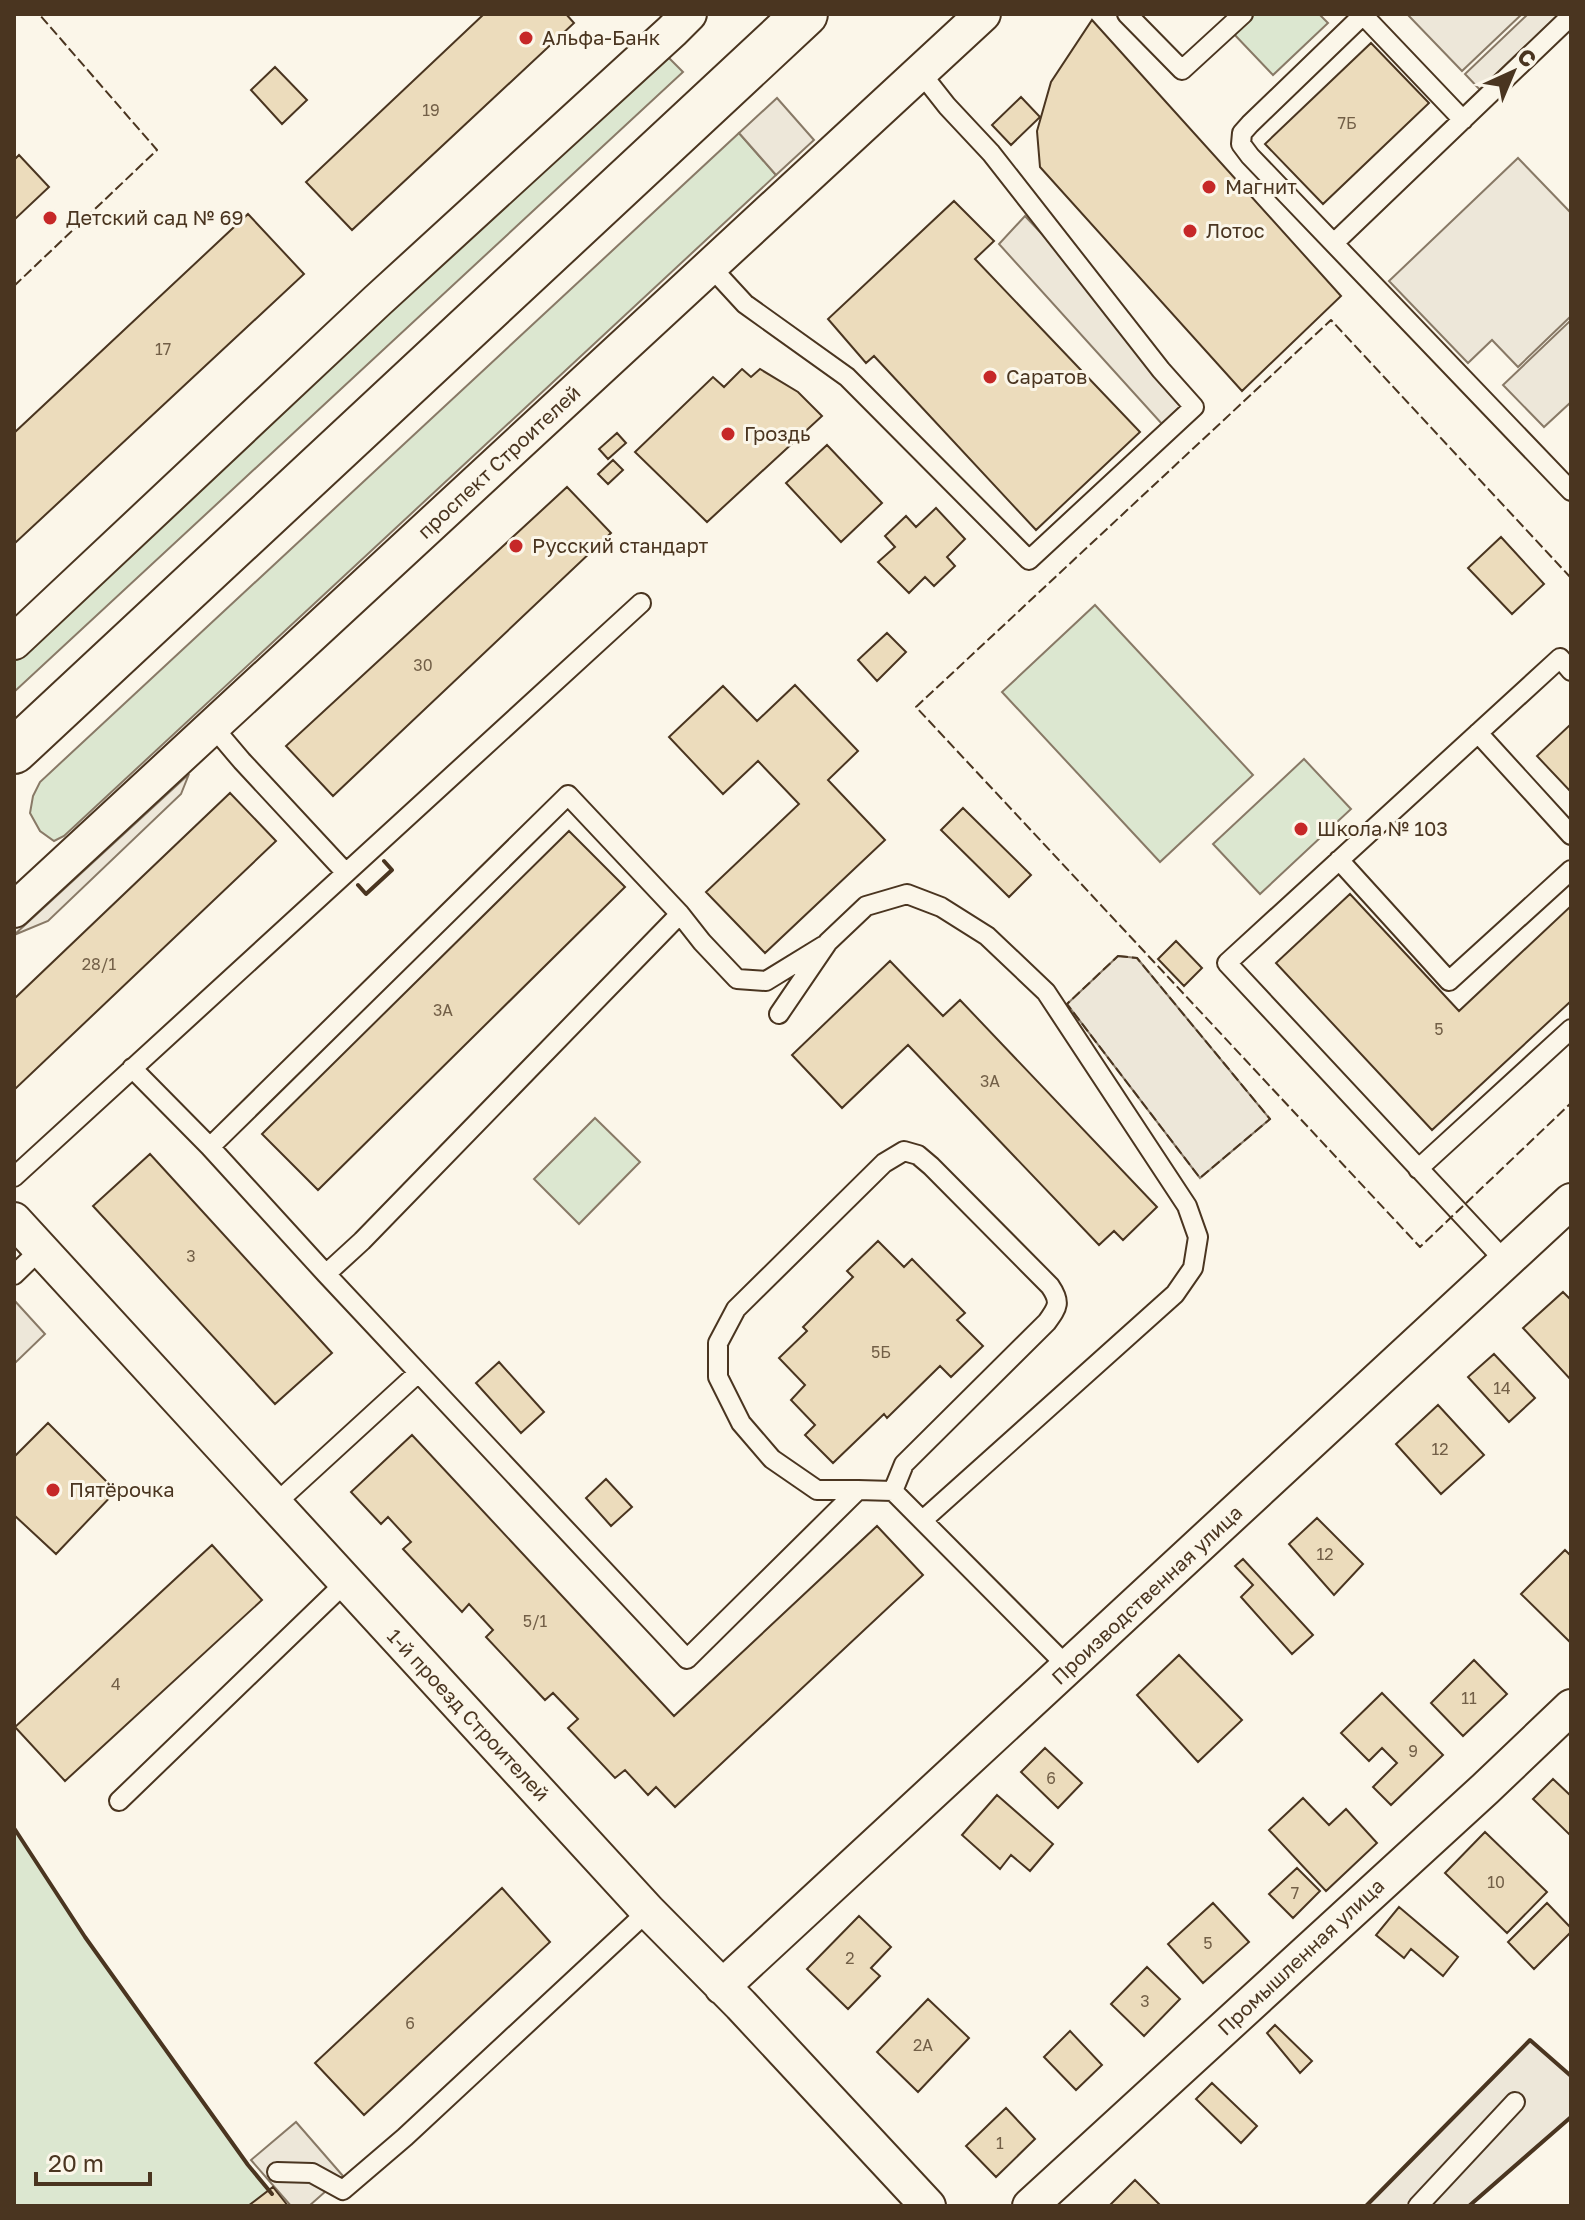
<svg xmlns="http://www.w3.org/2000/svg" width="1585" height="2220" font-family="'Golos Text',sans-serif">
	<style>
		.green { fill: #dce7d0; stroke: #887966; stroke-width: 2 }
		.parking { fill: #ede7d9; stroke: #887966; stroke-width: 2 }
		.building { fill: #ecdcbc; stroke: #4a3520; stroke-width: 2 }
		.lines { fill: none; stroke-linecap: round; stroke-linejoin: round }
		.lane-casing { stroke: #4a3520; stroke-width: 22 }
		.street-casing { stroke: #4a3520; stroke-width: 38 }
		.primary-casing { stroke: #4a3520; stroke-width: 48 }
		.lane { stroke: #fbf6e9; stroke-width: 18 }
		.street { stroke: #fbf6e9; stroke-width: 34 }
		.primary { stroke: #fbf6e9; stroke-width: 44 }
		.fence { stroke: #4a3520; stroke-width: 2; stroke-dasharray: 10 4; stroke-linecap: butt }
		.wall { stroke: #4a3520; stroke-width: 4 }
		.poi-dot { fill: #c62828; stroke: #fbf6e9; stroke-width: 3 }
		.labels { text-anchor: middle; stroke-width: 6; stroke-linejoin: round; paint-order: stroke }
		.number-label { font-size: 16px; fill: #725f47 }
		.poi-label { font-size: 20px; fill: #4a3520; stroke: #fbf6e9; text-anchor: start }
		.street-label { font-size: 20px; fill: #4a3520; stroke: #fbf6e9 }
	</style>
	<rect width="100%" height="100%" fill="#fbf6e9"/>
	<path class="green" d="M1252,14H1319L1328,23L1273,75L1232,32Z
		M666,55L683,72L14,692V653Z
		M739,133L776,175L64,836L54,841L40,831L30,813L33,796L40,782Z
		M1095,605L1253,775L1160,862L1002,692Z
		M1304,759L1351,809L1260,894L1213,844Z
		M595,1118L640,1162L579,1224L534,1179Z
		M14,1828L85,1937L248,2165L282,2206H14Z"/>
	<path class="parking" d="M1407,14H1522L1462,71Z
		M1528,14H1565L1483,93L1465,74Z
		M777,98L814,140L776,175L739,133Z
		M1518,158L1571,213V316L1518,367L1492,340L1468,363L1389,281Z
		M1025,216L1193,395L1162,424L999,244Z
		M1571,320V402L1544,427L1503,385Z
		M189,774L181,794L48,921L14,935Z
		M1118,956L1137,958L1270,1119L1200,1178L1067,1004Z
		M14,1300L45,1334L14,1364Z
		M1530,2040L1571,2076V2117L1469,2206H1366Z
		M296,2122L343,2176L309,2206H291L251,2160Z"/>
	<path class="building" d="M484,14H566L574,23L352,230L306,182Z
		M1092,20L1341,296L1242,391L1040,167L1037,131L1051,82Z
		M1371,43L1429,103L1323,204L1265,144Z
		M275,67L307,100L282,124L251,90Z
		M1021,97L1040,117L1011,145L992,125Z
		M19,155L49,187L14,220V160Z
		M954,201L994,241L975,259L1140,432L1036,530L874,356L866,363L828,319Z
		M248,214L304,274L14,544V433Z
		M742,369L751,377L760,369L798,392L822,416L707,522L635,452L713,377L724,387Z
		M617,433L626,443L608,459L599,449Z
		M827,445L882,503L841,542L786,483Z
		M613,460L623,470L608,484L598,474Z
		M567,487L611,533L333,796L286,746Z
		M936,508L965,539L947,557L955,566L934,586L925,577L909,593L878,562L895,547L885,536L906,516L916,527Z
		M1501,537L1544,584L1512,614L1468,568Z
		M887,633L906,652L877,681L858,660Z
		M795,685L858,751L828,780L885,840L765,953L706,892L799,804L758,761L723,794L669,737L723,686L757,721Z
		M1571,724V792L1537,756Z
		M230,793L276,841L14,1090V999Z
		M963,808L1031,875L1009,897L941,830Z
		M569,831L625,887L318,1190L262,1134Z
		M1350,894L1459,1011L1571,906V1001L1432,1130L1276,963Z
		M1176,941L1202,968L1184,986L1158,959Z
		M890,961L943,1016L960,1000L1157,1207L1123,1240L1114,1231L1099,1245L908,1045L842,1108L792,1055Z
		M150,1154L332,1353L275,1404L93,1206Z
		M878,1241L904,1267L912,1259L965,1313L957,1320L983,1346L951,1377L940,1366L887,1418L884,1414L833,1463L805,1435L815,1425L791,1400L805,1385L779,1358L807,1331L803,1327L853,1277L847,1271Z
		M1563,1292L1571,1300V1380L1523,1328Z
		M1494,1354L1535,1398L1509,1422L1468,1377Z
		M499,1362L544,1412L521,1433L476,1383Z
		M1438,1405L1484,1455L1441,1494L1396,1444Z
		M48,1423L116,1491L56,1554L14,1515V1457Z
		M412,1435L674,1716L877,1526L923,1575L675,1807L656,1787L648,1795L625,1770L615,1778L568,1728L578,1719L553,1693L545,1700L486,1637L493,1630L469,1604L462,1612L403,1549L411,1542L388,1517L381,1524L351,1492Z
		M606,1479L632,1507L611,1526L586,1498Z
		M1317,1518L1363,1564L1334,1595L1289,1544Z
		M212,1545L262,1600L65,1781L15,1727Z
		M1565,1550L1571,1556V1643L1521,1594Z
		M1243,1559L1313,1635L1292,1654L1241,1597L1253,1585L1235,1566Z
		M1179,1655L1242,1720L1198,1762L1137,1695Z
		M1474,1660L1507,1694L1463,1736L1431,1703Z
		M1382,1693L1443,1755L1391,1805L1373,1787L1397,1763L1382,1748L1369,1761L1341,1733Z
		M1045,1748L1082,1783L1058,1808L1021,1772Z
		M1553,1779L1571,1796V1836L1533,1799Z
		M997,1795L1053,1844L1030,1871L1011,1855L1000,1869L962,1835Z
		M1303,1798L1329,1825L1346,1809L1377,1843L1326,1891L1269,1830Z
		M1485,1832L1547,1892L1507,1933L1445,1873Z
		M1297,1868L1320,1891L1293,1918L1269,1894Z
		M502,1888L550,1942L364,2115L315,2063Z
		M1213,1903L1249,1942L1203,1983L1168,1944Z
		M1547,1903L1571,1928V1932L1534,1969L1508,1942Z
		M1399,1907L1458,1957L1443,1976L1411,1949L1404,1958L1376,1935Z
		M859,1916L891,1947L871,1968L880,1976L848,2009L807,1969Z
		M1147,1967L1180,1999L1144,2036L1111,2004Z
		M928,1999L969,2038L918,2092L877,2052Z
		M1275,2025L1312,2061L1300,2073L1267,2033Z
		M1070,2031L1102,2065L1076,2090L1044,2057Z
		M1212,2083L1257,2126L1241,2143L1196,2099Z
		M1006,2108L1035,2139L996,2177L966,2146Z
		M1135,2180L1161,2206H1109Z
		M273,2187L288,2206H248Z"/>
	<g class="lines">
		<g class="lane-casing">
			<path id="lane" d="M1127,14L1182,70L1243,14
				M1463,120L1363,15L1250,124L1242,133L1241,144L1250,156L1571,491
				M1334,243L1571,16
				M710,266L745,304L847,377L1029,560L1194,407L1161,370L991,153L947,106L921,73
				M214,728L242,761L346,873
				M1478,733L1571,835
				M1339,860L1449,981L1571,870
				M680,914L702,942L737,979L766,981L823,946
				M779,1014L828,942L866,906L907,894L941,907L987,936L1046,992L1187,1206L1198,1237L1193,1268L1175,1294L923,1520
				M132,1068L210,1147L326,1274L687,1659L858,1490L893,1491L1068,1667
				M210,1147L568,795L680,914L362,1241L326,1274
				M1418,1169L1571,1029
				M14,1177L641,603
				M1506,1262L1227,963L1560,658L1571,671
				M14,1275L41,1249
				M858,1490H817L772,1459L741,1423L718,1377V1343L736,1309L884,1163L904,1151L918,1155L931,1166L1050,1286C1061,1302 1058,1307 1047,1322L904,1464L893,1491
				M275,1504L418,1373
				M119,1801L346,1582
				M277,2172L312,2173L343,2190L405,2137L648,1911
				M1418,2206L1515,2102"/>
		</g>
		<g class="street-casing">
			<path id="street" d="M14,642L377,301L672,31L689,14
				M14,910L983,14
				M14,1220L648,1911L741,2005L928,2206
				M722,1987L1571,1201
				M1030,2206L1485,1789L1571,1707"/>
		</g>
		<g class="primary-casing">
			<path id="primary" d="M14,751L805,14"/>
		</g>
		<use href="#lane" class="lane"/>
		<use href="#street" class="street"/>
		<use href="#primary" class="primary"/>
		<path class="fence" d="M14,286L157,150L39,14
			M1571,578L1331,320L916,707L1420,1247L1571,1103
			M1118,956L1137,958L1270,1119L1200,1178L1067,1004Z"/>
		<path class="wall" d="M358,885L366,894L392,870L384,861
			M14,1828L85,1937L248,2165L272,2194
			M1366,2206L1530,2040L1571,2076
			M1469,2206L1571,2117"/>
	</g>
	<g class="poi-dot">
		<circle cx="526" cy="38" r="8"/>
		<circle cx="1209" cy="187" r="8"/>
		<circle cx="50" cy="218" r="8"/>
		<circle cx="1190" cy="231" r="8"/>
		<circle cx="990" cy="377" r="8"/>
		<circle cx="728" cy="434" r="8"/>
		<circle cx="516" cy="546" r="8"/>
		<circle cx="1301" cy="829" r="8"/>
		<circle cx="53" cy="1490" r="8"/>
	</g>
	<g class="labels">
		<g class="number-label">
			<text x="431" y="116">19</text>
			<text x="1347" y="129">7Б</text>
			<text x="163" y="355">17</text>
			<text x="423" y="671">30</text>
			<text x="99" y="970">28/1</text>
			<text x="443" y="1016">3А</text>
			<text x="1439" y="1035">5</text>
			<text x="990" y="1087">3А</text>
			<text x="191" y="1262">3</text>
			<text x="881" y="1358">5Б</text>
			<text x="1502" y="1394">14</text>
			<text x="1440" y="1455">12</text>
			<text x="1325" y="1560">12</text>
			<text x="535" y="1627">5/1</text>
			<text x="116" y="1690">4</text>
			<text x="1469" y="1704">11</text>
			<text x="1413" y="1757">9</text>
			<text x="1051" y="1784">6</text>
			<text x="1496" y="1888">10</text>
			<text x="1295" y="1899">7</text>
			<text x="1208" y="1949">5</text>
			<text x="850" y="1964">2</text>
			<text x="1145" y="2007">3</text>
			<text x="410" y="2029">6</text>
			<text x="923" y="2051">2А</text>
			<text x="1000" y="2149">1</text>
		</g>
		<g class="poi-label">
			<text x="542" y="45">Альфа-Банк</text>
			<text x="1225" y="194">Магнит</text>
			<text x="66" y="225">Детский сад № 69</text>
			<text x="1206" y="238">Лотос</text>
			<text x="1006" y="384">Саратов</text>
			<text x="744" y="441">Гроздь</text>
			<text x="532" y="553">Русский стандарт</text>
			<text x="1317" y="836">Школа № 103</text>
			<text x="69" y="1497">Пятёрочка</text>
		</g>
		<g class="street-label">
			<text transform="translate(499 462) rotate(-43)" y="7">проспект Строителей</text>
			<text transform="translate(1147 1595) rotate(-43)" y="7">Производственная улица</text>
			<text transform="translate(468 1715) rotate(47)" y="7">1-й проезд Строителей</text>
			<text transform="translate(1301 1957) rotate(-43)" y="7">Промышленная улица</text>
		</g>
	</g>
	<rect width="1585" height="2220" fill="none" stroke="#4a3520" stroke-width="32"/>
	<g transform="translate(1513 72) rotate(44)" stroke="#fbf6e9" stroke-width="6" paint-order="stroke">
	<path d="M0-6L14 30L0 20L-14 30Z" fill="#4a3520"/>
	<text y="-12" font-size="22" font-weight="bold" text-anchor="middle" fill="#4a3520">С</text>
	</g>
	<path d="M36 2172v12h114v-12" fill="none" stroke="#4a3520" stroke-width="4"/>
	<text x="48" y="2172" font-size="24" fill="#4a3520" stroke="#fbf6e9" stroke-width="6" paint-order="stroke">20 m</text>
</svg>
